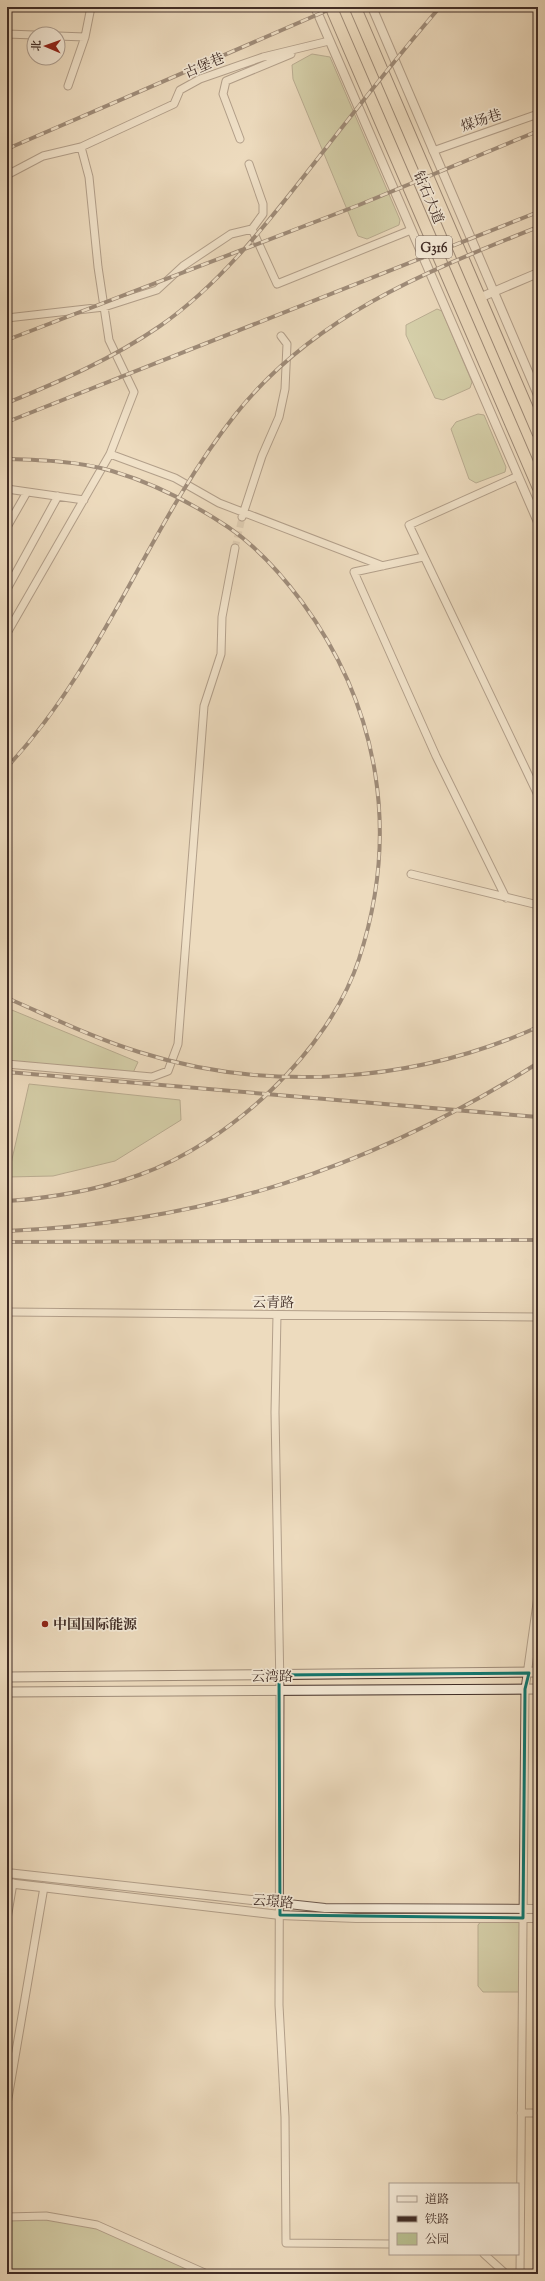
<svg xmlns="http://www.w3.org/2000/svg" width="545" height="2281" font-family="'Sorts Mill Goudy','Noto Serif SC',serif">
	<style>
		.green { fill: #b9c091; stroke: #7d765c }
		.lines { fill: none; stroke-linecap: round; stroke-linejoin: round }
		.minor-tunnel { stroke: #cbb8a0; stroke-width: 7; stroke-dasharray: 7 3.5; stroke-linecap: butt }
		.minor-casing { stroke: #6c584c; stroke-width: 9 }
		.tertiary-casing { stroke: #6c584c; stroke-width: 10 }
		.secondary-casing { stroke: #412d26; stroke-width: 11 }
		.trunk-casing { stroke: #412d26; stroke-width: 13 }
		.minor { stroke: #f3e8d5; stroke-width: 7 }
		.tertiary { stroke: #f3e8d5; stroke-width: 8 }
		.secondary { stroke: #f3e8d5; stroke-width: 9 }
		.trunk { stroke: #eddbbe; stroke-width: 11 }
		.rail-casing { stroke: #412d26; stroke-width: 4 }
		.rail { stroke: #f3e8d5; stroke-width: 2.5; stroke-dasharray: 8; stroke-linecap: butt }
		.marked { fill: none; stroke: #0f766e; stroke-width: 3; stroke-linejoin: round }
		.poi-dot { fill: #8f2418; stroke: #f3e8d5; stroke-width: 1.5 }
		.labels { text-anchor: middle; stroke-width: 3.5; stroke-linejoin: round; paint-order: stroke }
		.shield { fill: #f3e8d5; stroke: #76655a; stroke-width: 1 }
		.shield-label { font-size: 13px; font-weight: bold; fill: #412d26 }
		.street-label { font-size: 14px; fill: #412d26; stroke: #f3e8d5 }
		.poi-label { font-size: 14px; font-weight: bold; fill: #412d26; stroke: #f3e8d5; text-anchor: start }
	</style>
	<rect width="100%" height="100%" fill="#eddbbe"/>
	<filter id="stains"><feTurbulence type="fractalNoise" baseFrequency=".005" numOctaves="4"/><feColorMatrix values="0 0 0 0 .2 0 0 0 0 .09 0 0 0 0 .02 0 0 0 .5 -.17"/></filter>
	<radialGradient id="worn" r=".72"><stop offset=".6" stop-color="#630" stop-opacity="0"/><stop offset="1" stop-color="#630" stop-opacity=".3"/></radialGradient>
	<path class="green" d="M312,54L330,57L400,220L399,225L367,239L358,236L293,79L292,65Z
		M437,309L442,311L472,382L470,388L443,400L435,398L406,335V325Z
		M478,414L484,415L506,467L505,472L476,483L469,479L451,429L456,422Z
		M7,1008L138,1062L132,1075L7,1062Z
		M29,1084L180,1100L181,1120L115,1161L53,1176L8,1177Z
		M482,1920L520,1921V1992H483L478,1986V1925Z
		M46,2216L97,2225L203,2273L253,2274H7V2217Z"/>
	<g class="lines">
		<path class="minor-tunnel" d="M235,548L242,518"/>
		<g class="minor-casing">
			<path id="minor" d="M7,34L34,35
				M58,36L85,37
				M68,86L85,37L91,7
				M240,139L223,94L226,81L291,54
				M81,147L89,177L98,267L109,340L134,392L110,454L175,478L219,503L383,566
				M433,151L538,114
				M7,175L43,156L81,147L174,104L180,90L200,79L263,57L329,41
				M252,229L277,284L411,230
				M7,318L104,307L157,290L183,266L231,234L252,229L263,214V204L249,164
				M518,476L409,525L538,795
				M7,489L84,500
				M242,517L262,456L279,417L285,389L287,344L281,336
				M7,527L27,492
				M423,557L354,572L436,756L506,898
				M7,589L58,496
				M7,633L110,454
				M411,874L538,905
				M7,1064L152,1077L168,1071L178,1044L204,706L221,654L222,617L235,548
				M7,1312L538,1317
				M277,1315L275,1412L280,1689L279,2005L285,2117L286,2243L390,2244
				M7,1919L13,1883
				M7,2104L44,1887
				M521,2113H538
				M7,2217L46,2216L97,2225L207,2274
				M484,2254L506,2274
				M520,2274L525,1689L538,1596"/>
		</g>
		<g class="tertiary-casing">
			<path id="tertiary" d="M315,7L538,522
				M372,7L538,395
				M479,298L538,273
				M7,1873L325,1908L538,1909
				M7,1883L280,1915L356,1918H538"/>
		</g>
		<g class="secondary-casing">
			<path id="secondary" d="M7,1677L538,1672
				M7,1692L538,1689"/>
		</g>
		<g class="trunk-casing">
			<path id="trunk" d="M331,7L538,487
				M355,7L538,433"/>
		</g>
		<use href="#minor" class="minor"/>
		<use href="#tertiary" class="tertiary"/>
		<use href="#secondary" class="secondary"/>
		<use href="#trunk" class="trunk"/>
		<g class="rail-casing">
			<path id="rail" d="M7,149L335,7
				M7,340L359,205L538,131
				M7,403C61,381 112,359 160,326C219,285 264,227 308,171C351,116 394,60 440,7
				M7,422L538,212
				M7,459C41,460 79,461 112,471C153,483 192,503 228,527C256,546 282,575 302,602C380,708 400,834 359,959C329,1051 230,1143 139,1175C97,1190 52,1198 7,1201
				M7,767C104,664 148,525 235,415C313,316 425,272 538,227
				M7,998C51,1017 93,1038 139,1052C268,1093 414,1083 538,1027
				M7,1072L538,1117
				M7,1231C205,1223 371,1168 538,1063
				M7,1242L538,1240"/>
		</g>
		<use href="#rail" class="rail"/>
	</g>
	<path d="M0 0H545V2281H0ZM529,1673L525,1689L523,1918L280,1915L279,1675Z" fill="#eddbbe" fill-opacity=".55" fill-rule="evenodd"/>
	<path class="marked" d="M529,1673L525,1689L523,1918L280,1915L279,1675Z"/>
	<circle class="poi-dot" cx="45" cy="1624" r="4"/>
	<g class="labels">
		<rect class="shield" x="416" y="236" width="36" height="22" rx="3"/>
		<g class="shield-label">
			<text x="434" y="252">G316</text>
		</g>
		<g class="street-label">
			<text transform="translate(204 65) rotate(-23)" y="5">古堡巷</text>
			<text transform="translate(481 120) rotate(-19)" y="5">煤场巷</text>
			<text transform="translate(429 197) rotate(67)" y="5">钻石大道</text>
			<text transform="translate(273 1302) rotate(1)" y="5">云青路</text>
			<text x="272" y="1681">云湾路</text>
			<text transform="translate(273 1901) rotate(5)" y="5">云璟路</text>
		</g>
		<g class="poi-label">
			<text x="53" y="1629">中国国际能源</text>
		</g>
	</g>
	<rect width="545" height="2281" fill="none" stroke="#eddbbe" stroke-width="24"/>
	<rect x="8" y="8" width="529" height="2265" fill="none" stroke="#412d26" stroke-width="2"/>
	<rect x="12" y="12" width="521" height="2257" fill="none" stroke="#412d26"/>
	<rect x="389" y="2183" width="130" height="72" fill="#f3e8d5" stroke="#ac9d8f"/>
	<rect x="397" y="2196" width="20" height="6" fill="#f3e8d5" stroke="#ac9d8f"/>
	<text x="425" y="2203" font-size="12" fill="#412d26">道路</text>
	<rect x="397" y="2216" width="20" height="6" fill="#412d26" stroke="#ac9d8f"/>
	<text x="425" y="2223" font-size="12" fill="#412d26">铁路</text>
	<rect x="397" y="2233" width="20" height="12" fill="#b9c091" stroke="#ac9d8f"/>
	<text x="425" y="2243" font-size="12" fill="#412d26">公园</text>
	<g transform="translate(46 46) rotate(272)"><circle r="19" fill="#f3e8d5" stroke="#ac9d8f"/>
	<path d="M0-3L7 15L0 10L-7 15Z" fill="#8f2418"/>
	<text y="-6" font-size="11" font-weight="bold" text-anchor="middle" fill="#412d26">北</text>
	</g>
	<rect width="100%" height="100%" filter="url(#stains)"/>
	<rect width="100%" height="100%" fill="url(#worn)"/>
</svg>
